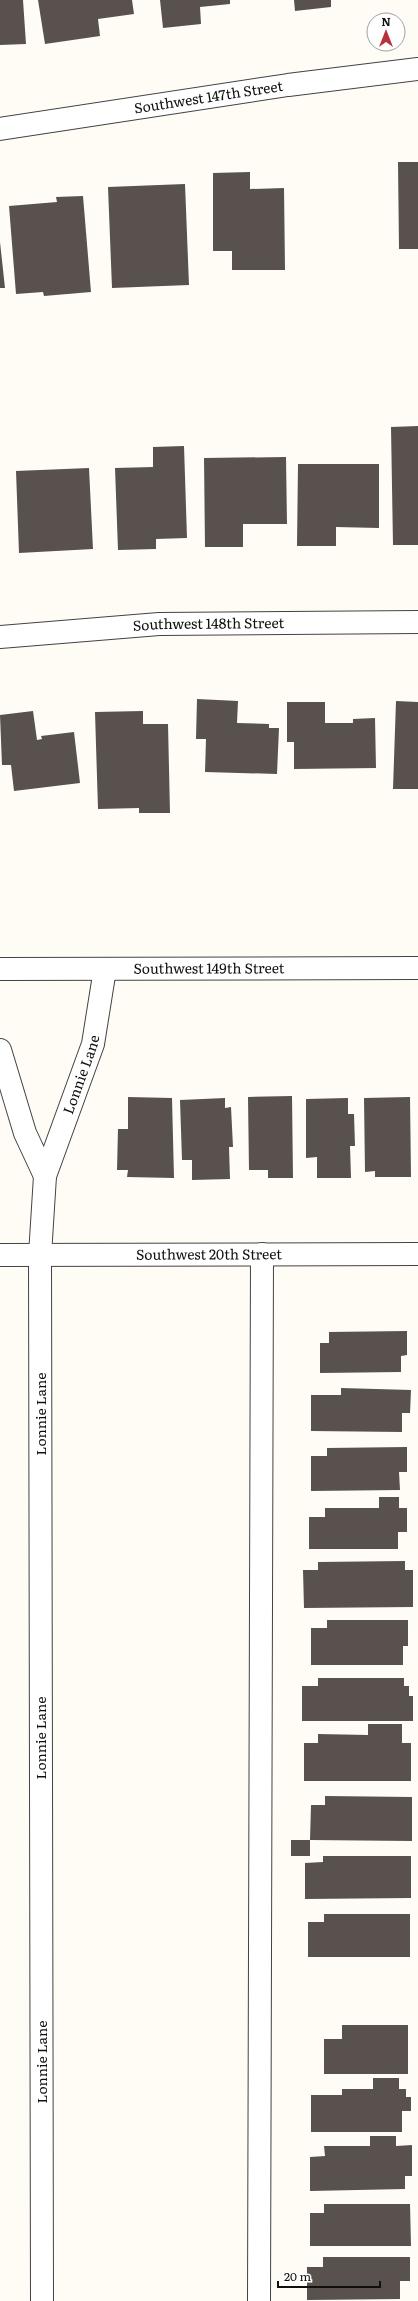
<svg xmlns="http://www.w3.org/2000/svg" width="418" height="2301" font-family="Literata,serif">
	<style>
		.building { fill: #58514d }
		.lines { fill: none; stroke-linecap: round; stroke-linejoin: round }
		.minor-casing { stroke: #434343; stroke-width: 24 }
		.minor { stroke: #fff; stroke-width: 22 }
		.labels { text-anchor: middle; stroke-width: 4; stroke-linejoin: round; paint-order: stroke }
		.street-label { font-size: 14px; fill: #101010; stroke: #fff }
	</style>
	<rect width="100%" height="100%" fill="#fefcf4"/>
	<path class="building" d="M0,0H23L26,44L0,45Z
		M38,0H132L134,14L98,19L100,36L45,44Z
		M160,0H230V4L200,7L201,24L163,28Z
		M294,0H331V7L295,11Z
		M398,162H418V249H399Z
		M250,172V189L284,188L285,270H232V251H213V173Z
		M185,184L189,285L112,288L108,187Z
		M83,196L91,292L44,296L43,292L16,294L9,206L57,202L56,197Z
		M0,242L5,288H0Z
		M418,426V545H393L391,427Z
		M184,446L187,538L156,539V549L118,550L115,468L153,467V447Z
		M286,457L287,524H243V547H205L204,458Z
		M298,464H379V528L336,527V546H297Z
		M89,468L93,549L19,553L16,471Z
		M197,699L238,701L237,723L269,724V728H279L277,774L205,772L206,739H196Z
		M396,701L418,702V789H393Z
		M287,702H325V723H353V719L375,718L376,768L294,769V742H287Z
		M33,711L37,740L42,739L41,736L74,732L80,783L14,791L11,765H2L0,715Z
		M143,711V724H168L170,813H139V808L98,809L95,712Z
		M292,1096L293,1178H268V1170H249L248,1097Z
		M128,1097L172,1098L174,1178L127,1177L128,1170H117L118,1129H128Z
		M410,1097L411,1177H375V1171L365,1172L364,1098Z
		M225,1098V1108L231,1107L233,1147H229L230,1179L192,1180V1160H182L180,1100Z
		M348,1098V1114H354L355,1146H350L351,1178H317V1157L306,1158V1099Z
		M407,1331V1355L401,1356V1372L320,1373V1343H329V1332Z
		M341,1388L411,1390L410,1413H402V1432L311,1431V1395H341Z
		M407,1447V1472H399L400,1490L311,1491V1456H327V1448Z
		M379,1497H399V1508H407V1532H398V1549H309V1517H325V1508H379Z
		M405,1561V1570H413V1607L304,1608L303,1570H318V1562Z
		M327,1620H408V1646H403V1665H311V1628H327Z
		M318,1678H404V1686H409V1696H413V1721H302V1686H318Z
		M368,1724H402V1743H411V1781H304V1743H318V1734L368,1735Z
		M325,1796L412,1797V1841L310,1840V1856H291V1840H310L311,1805H325Z
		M323,1856H411V1898L305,1899V1863L323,1862Z
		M324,1914H410V1957H308V1922H324Z
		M342,2025H408V2074H324V2039H342Z
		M373,2078H399V2089H406V2097H411V2111H402V2132H311V2095H342V2089H373Z
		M370,2136H396V2146L412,2145V2176H405V2189L310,2191V2157L325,2156L324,2146H370Z
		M324,2204H410L411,2246H310V2213H324Z
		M323,2257H410V2281H400V2299L307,2300V2267H323Z"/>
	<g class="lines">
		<g class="minor-casing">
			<g id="minor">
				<path id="s1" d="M0,129L288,85L418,69"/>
				<path id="s2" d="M0,637L159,624L418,622"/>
				<path id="s3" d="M0,969L418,968"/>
				<path id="s4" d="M0,1050L25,1133L45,1176L93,1044L105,969"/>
				<path id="s5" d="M0,1255L418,1254"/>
				<path d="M42,2301L40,1255L45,1176"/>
				<path d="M259,2301L262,1254"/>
			</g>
		</g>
		<use href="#minor" class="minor"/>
	</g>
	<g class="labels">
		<g class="street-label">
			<text dy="5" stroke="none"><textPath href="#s1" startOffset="211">Southwest 147th Street</textPath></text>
			<text dy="5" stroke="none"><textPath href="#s2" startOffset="209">Southwest 148th Street</textPath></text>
			<text dy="5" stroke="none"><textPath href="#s3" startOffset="209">Southwest 149th Street</textPath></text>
			<text dy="5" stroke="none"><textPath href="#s4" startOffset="242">Lonnie Lane</textPath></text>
			<text dy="5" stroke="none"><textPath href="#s5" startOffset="209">Southwest 20th Street</textPath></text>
			<text transform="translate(41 1414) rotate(-90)" y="5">Lonnie Lane</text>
			<text transform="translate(41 1738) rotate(-90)" y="5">Lonnie Lane</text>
			<text transform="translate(42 2062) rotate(-90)" y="5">Lonnie Lane</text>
		</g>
	</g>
	<g transform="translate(386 32)"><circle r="19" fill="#ffffff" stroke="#9f9f9f"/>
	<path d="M0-3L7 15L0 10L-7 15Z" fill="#b53339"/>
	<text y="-6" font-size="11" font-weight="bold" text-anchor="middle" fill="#101010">N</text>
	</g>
	<path d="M278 2281v6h102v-6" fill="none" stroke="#101010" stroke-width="2"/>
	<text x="284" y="2281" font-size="12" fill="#101010" stroke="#ffffff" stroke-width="3" paint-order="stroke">20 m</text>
</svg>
